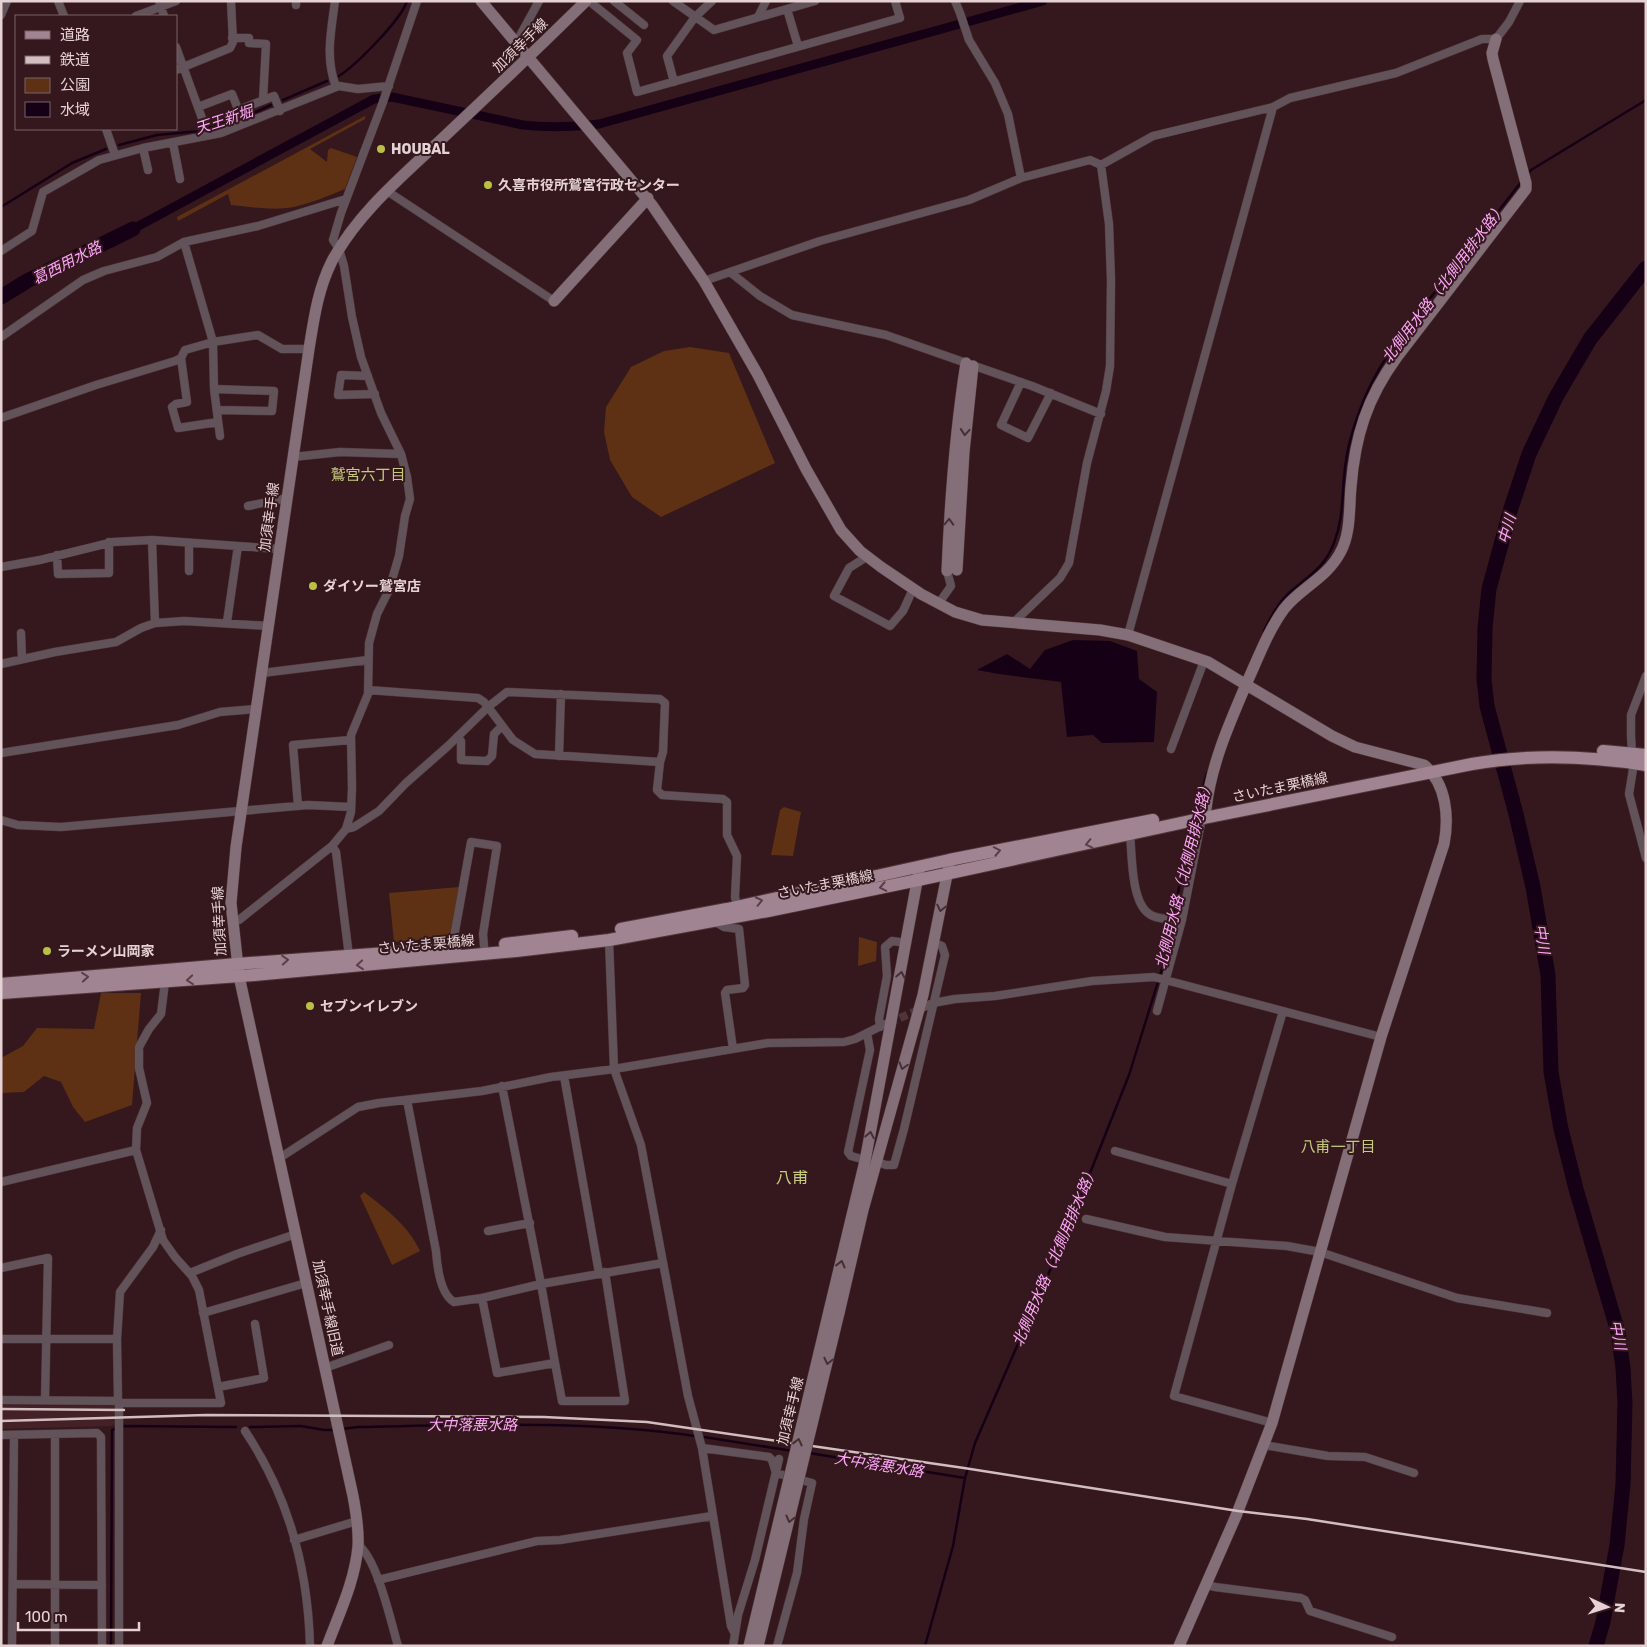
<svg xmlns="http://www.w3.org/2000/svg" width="1647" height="1647" font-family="Rubik,'Noto Sans JP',sans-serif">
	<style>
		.built { fill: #432127 }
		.green { fill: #5e3014 }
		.water { fill: #160016 }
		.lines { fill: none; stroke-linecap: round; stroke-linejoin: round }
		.stream { stroke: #160016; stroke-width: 2.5 }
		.canal { stroke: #160016; stroke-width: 9 }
		.river { stroke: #160016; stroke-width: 15 }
		.street-tunnel { stroke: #4f3438; stroke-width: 8; stroke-dasharray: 8 4; stroke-linecap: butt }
		.street-casing { stroke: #50363a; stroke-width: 9 }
		.secondary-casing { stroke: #50363a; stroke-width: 12 }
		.primary-casing { stroke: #50363a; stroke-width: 14 }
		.street { stroke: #615359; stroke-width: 8 }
		.secondary { stroke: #846f78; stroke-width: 11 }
		.primary { stroke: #a08491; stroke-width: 12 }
		.rail { stroke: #d2bec0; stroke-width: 2.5 }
		.secondary-bridge-casing { stroke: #50363a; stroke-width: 12; stroke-linecap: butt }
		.secondary-bridge { stroke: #846f78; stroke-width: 11 }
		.oneway { stroke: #482e34 }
		.oneway2 { stroke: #5a3e46 }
		.poi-dot { fill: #bbc044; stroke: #34181d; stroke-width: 2 }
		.labels { text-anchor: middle; stroke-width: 4; stroke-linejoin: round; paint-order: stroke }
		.street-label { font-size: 14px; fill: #e6d2d4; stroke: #34181d }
		.poi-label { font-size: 14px; font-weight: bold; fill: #e6d2d4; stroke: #34181d; text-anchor: start }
		.water-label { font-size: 15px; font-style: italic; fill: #fea7f9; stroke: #34181d }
		.neighbourhood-label { font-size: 15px; fill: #c5ca7d; stroke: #34181d }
		.quarter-label { font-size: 16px; fill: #c5ca7d; stroke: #34181d }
	</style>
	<rect width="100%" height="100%" fill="#34181d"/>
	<path class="built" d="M1,1405L117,1406V1423L111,1426L1,1429Z"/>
	<path class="green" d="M365,116V119L310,149L327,162L328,150L331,148L357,157L345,189C328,196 311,203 294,207C274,211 251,207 231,205L228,194L178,221L177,217Z
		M690,347L729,353L775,463L661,517L632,497L610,460L604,432L606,407L631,367L664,351Z
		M784,807L801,812L793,856L771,855L780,810Z
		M459,887L450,937L394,942L389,893Z
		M859,937L877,942L876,961L858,966Z
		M101,993H141L132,1105L85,1122L73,1107L61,1082L44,1076L24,1092L1,1093V1058L23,1046L37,1028L94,1029Z
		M364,1192C386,1209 408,1225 420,1251L392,1265L360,1196Z"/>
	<path class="water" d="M1073,640L1110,641L1137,651L1139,679L1157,692L1154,742L1102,743L1093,735L1067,737L1061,682L999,674L977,670L1007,654L1030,669L1045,650Z"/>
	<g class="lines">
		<path class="stream" d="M339,76C356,65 401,20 407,1
			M283,100L327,81
			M119,145L157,135L200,131L245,117L271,105
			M1527,175L1531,170L1646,100
			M1,207L72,163L106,149
			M1264,631C1270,618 1278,603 1289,593C1308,576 1324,569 1334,543C1345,515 1341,490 1346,461C1348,444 1354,426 1360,410C1375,366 1407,328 1435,292C1464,255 1493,218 1522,181
			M1195,816L1207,773
			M250,1427L301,1426L324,1430H334
			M342,1429L358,1427C470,1425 584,1420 695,1436
			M704,1437L793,1451
			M809,1453L965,1478
			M111,1646L112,1430L122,1426L236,1427
			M925,1646L953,1546L965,1478L975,1443L1067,1231L1129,1075L1162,969L1192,826"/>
		<path class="canal" d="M133,229L374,99L392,97L523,125C549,128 573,127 599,124L1043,1"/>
		<path class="river" d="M1,297L27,281L133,229
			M1596,1646L1603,1622L1617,1545L1623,1484L1625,1403L1623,1368L1618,1332L1576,1189L1561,1129L1551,1072L1548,975L1533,887L1516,814L1487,706L1484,679L1485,628L1489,589L1511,508L1529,454L1556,397L1590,339L1646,268"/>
		<path class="street-tunnel" d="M889,1023L920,1009"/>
		<g class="street-casing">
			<path id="street" d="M58,1L64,16
				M159,1L164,16
				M335,1C331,32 325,58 336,87L339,86L358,89L389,86
				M589,1L637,40L627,53L637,92L900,18L895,1
				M614,1L644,25
				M673,1L714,30L815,1
				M955,1L960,13L969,40L995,83L1008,114L1021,178
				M296,5V1
				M787,9L798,46
				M1,15L7,1
				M136,16L176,1
				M758,17L766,1
				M232,38H249V43L266,44L263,100
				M516,43L539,1
				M176,47L203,121
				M176,70L230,48L233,42L231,1
				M674,82L667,56L695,17L712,1
				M198,107L232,94L238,109H241L274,96L280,111
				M106,129L115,155
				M173,143L180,179
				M143,148L148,170
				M1101,165L1153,136L1273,107L1290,98L1396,73L1482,39H1496L1509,22L1520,1
				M387,191L554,301
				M184,242L213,342L214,389L220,436
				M1,251L32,231L43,192L99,160L143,148L221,133L336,87
				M730,272L760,296L792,315L886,335L1032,386L1101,414
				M704,281L820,241L969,200L1021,178L1090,160L1101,165
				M1,337L83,280L104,271L157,257L184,242L258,226L346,199
				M181,358L187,402L176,404L172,407L178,428L218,422
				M368,376L341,375L338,395L375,394
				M1021,382L1001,425L1028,438L1051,393
				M214,389L274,391L272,411L217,410
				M1,418L96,385L175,361L181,358L185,350L213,342L258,335L282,349H309
				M293,457L340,452L401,454
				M248,506L287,498
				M152,540L155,623
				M189,543V571
				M57,555L58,574L109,573V542
				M868,556L849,568L834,596L890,626L903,611L913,589
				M1,567L40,560L113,542L152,540L280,549
				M939,603L951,586L947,571
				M227,622L238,546
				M1013,623L1060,578L1069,563L1087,463L1106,391L1110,366L1111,280L1109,224L1101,165
				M21,633L22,659
				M1128,635L1273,107
				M1,664L55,652L116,642L141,628L155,623L184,621L269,626
				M262,673L368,660
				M1646,676L1631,715V736L1633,769L1629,794L1646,858
				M457,737L461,741V760L487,761L492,756L494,734L502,726
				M1171,749L1204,661
				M1,753L178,725L220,712L256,709
				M559,756L561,694
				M660,762L663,752L665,703L660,699L507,692L488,707L513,740L535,754L660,762L657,790L662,795L723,799L727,802V835L737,856L735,897L737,906
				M298,806L293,745L350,740
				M1,820L18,825L61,827L308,805L351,807
				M346,829L354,827L379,811L406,783L448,746L488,707L484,702L478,698L368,690
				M1130,834C1132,854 1131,900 1148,913C1156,920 1171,919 1182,920
				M332,846L336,852L349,956
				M232,921L239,920L332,846L346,829L351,812L352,788L351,735L368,694L369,643L377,614L389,590L399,556L405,516L410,499L407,477L401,454L381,413L361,357L352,317L344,266L339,249L333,240L341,213L383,102L417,1
				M714,921L724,927L739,929L745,985L743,988L727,990L725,993L733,1049
				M609,940L614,1069L641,1145L688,1396L702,1448L731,1626L735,1634
				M452,948L471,842L497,846L483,934L484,946
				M924,1007L933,1003L955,999L995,996L1092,981L1154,977L1381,1037
				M1157,1011L1182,920L1202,818
				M880,1027L879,1019L887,976L885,947L892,941L907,943
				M564,1076L599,1273
				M502,1086L541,1284L663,1263
				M407,1100L436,1251C437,1265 440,1294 454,1302L482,1298
				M1115,1151L1232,1184
				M278,1159L358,1107L379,1103L482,1091L551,1077L614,1069L768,1043L844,1042L855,1039L885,1024
				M865,1160L851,1156L848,1152L870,1050L867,1033
				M877,1162L886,1165H894L904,1129L945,955L942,946L934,943
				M1,1182L136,1150
				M1086,1219L1165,1237L1287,1246L1320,1252L1457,1298L1547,1313
				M488,1231L530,1223
				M1,1268L48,1258L45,1400
				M190,1273L237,1254L296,1234
				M541,1284L555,1363L497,1373L482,1298Z
				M203,1313L306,1283
				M1,1339H117
				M555,1363L562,1401H625L605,1272
				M325,1368L389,1345
				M218,1387L264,1378L255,1324
				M1,1400L118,1401L117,1339L120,1292L153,1247L161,1230
				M118,1401L119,1403H221L199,1290L192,1276L175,1257L163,1240L136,1150L137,1128L147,1103L139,1068V1047L149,1029L161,1014L165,982
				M1272,1423L1174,1396L1232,1184L1283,1011
				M245,1431C288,1495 308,1569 310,1646
				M1,1435L97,1433L101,1437L102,1646
				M1264,1445L1328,1456L1365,1457L1414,1473
				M702,1448L769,1457L772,1460L776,1473L812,1483L804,1519L797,1573L777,1646
				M294,1540L357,1521
				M358,1545C377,1558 391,1622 398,1646
				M378,1580L537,1541L560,1540L712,1516
				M13,1584L102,1585
				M1207,1585L1215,1587L1301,1598L1305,1600L1310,1611L1392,1637
				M12,1646L14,1435
				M55,1646V1434
				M119,1646V1403
				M733,1646L738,1615L755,1560L779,1459"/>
		</g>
		<g class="secondary-casing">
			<path id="secondary" d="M481,1L652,205L704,281L758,375L806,469L841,530L860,551L881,567L921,594L955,612L982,620L1100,630L1128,635L1208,662L1332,736L1355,747L1424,765C1447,784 1449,818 1444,844L1381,1037L1272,1423L1236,1516L1179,1646
				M554,301L648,198
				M957,570L964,452L973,366
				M947,571C950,501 955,432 966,363
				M1206,809C1211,764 1230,722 1248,680C1259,656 1268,631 1284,609C1300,588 1326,579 1340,553C1351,534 1349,508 1351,487C1355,436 1367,398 1397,357L1526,189V183L1493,59L1492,53L1496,39
				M829,1311L865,1161L919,871
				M839,1313L863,1210L923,995L949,865
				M327,1646C339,1614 355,1581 358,1546C359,1529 356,1512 353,1496L239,976L231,903L236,847L309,349C314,318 318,289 332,261C359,211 405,174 446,135C493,91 540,46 586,1
				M749,1646L766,1575
				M758,1646L775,1577"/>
		</g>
		<g class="primary-casing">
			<path id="primary" d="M1603,751L1646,755
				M621,929L727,909L949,860L1153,820
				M505,944L572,936
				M1,984L237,964L455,948
				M1,993L254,975L516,951L609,940L768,911L918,880L1199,819L1472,764C1529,754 1589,756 1646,765"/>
		</g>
		<use href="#street" class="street"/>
		<use href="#secondary" class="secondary"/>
		<use href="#primary" class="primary"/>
		<path class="rail" d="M1,1409L124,1410
			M1,1421L206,1415L544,1417L647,1422L964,1468L1238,1511L1307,1519L1646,1572"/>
		<g class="secondary-bridge-casing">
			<path id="secondary-bridge" d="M766,1575L829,1311
				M775,1577L839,1313"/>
		</g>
		<use href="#secondary-bridge" class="secondary-bridge"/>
	</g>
	<defs><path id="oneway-chevron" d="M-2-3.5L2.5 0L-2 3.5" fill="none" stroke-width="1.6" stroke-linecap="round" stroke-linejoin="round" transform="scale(1.25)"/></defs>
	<g class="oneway">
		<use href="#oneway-chevron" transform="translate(965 432) rotate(95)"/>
		<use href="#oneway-chevron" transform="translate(949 522) rotate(-88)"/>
		<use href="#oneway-chevron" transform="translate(941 908) rotate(102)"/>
		<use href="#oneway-chevron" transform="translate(901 975) rotate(-79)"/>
		<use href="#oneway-chevron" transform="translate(903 1066) rotate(106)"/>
		<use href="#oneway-chevron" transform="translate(870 1135) rotate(-79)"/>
		<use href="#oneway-chevron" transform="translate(841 1264) rotate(-76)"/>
		<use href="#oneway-chevron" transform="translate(828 1361) rotate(103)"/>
		<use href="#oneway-chevron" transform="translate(798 1442) rotate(-76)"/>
		<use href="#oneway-chevron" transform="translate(790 1519) rotate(104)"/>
	</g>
	<g class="oneway2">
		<use href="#oneway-chevron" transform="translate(1089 844) rotate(167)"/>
		<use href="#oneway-chevron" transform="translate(997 851) rotate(-11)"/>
		<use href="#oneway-chevron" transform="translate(883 887) rotate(169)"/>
		<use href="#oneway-chevron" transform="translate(759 901) rotate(-12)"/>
		<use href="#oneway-chevron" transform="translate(285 960) rotate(-4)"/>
		<use href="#oneway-chevron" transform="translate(360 965) rotate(175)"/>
		<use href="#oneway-chevron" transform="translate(85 977) rotate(-5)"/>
		<use href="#oneway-chevron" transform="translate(190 980) rotate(175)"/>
	</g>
	<g class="poi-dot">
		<circle cx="381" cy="149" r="5"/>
		<circle cx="488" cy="185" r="5"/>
		<circle cx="313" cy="586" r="5"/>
		<circle cx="47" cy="951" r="5"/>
		<circle cx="310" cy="1006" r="5"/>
	</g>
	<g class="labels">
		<g class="street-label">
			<text transform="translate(520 45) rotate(-44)" y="5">加須幸手線</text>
			<text transform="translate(269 517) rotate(-82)" y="5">加須幸手線</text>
			<text transform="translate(1280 787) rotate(-12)" y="5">さいたま栗橋線</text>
			<text transform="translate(825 884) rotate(-11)" y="5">さいたま栗橋線</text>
			<text transform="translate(219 921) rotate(-93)" y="5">加須幸手線</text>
			<text transform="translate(426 944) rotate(-5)" y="5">さいたま栗橋線</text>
			<text transform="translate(328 1308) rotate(78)" y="5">加須幸手線旧道</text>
			<text transform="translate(790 1411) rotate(-76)" y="5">加須幸手線</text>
		</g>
		<g class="poi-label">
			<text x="391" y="154">HOUBAL</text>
			<text x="498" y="190">久喜市役所鷲宮行政センター</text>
			<text x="323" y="591">ダイソー鷲宮店</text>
			<text x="57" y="956">ラーメン山岡家</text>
			<text x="320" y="1011">セブンイレブン</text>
		</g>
		<g class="water-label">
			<text transform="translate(224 120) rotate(-18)" y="5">天王新堀</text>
			<text transform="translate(67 263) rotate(-27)" y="5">葛西用水路</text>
			<text transform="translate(1444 283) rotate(-53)" y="5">北側用水路（北側用排水路）</text>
			<text transform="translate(1507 529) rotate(-74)" y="5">中川</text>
			<text transform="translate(1184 874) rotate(-76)" y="5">北側用水路（北側用排水路）</text>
			<text transform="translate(1542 939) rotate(81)" y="5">中川</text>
			<text transform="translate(1055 1256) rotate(-67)" y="5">北側用水路（北側用排水路）</text>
			<text transform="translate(1618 1335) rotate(79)" y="5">中川</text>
			<text x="472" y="1430">大中落悪水路</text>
			<text transform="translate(879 1465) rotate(9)" y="5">大中落悪水路</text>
		</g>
		<g class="neighbourhood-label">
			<text x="368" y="480">鷲宮六丁目</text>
			<text x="1338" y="1152">八甫一丁目</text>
		</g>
		<g class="quarter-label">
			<text x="792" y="1183">八甫</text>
		</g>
	</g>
	<rect width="1647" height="1647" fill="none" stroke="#e6d2d4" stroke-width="5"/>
	<rect x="15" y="15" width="162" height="115" fill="#34181d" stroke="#7b6266"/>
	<rect x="25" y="31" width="25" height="8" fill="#a08491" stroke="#7b6266"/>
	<text x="60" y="40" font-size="15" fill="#e6d2d4">道路</text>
	<rect x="25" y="56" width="25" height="8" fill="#d2bec0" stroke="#7b6266"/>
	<text x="60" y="65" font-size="15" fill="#e6d2d4">鉄道</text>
	<rect x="25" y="78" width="25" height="15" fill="#5e3014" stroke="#7b6266"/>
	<text x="60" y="90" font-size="15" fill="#e6d2d4">公園</text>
	<rect x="25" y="102" width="25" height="15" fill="#160016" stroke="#7b6266"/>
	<text x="60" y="115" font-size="15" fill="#e6d2d4">水域</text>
	<g transform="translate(1607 1607) rotate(94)" stroke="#34181d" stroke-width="4" paint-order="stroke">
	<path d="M0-4L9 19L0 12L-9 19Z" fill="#e6d2d4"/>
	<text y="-8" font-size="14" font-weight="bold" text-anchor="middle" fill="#e6d2d4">N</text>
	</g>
	<path d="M18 1622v8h121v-8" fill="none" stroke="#e6d2d4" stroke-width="2.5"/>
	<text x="25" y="1622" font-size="15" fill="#e6d2d4" stroke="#34181d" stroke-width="4" paint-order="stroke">100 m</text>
</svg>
